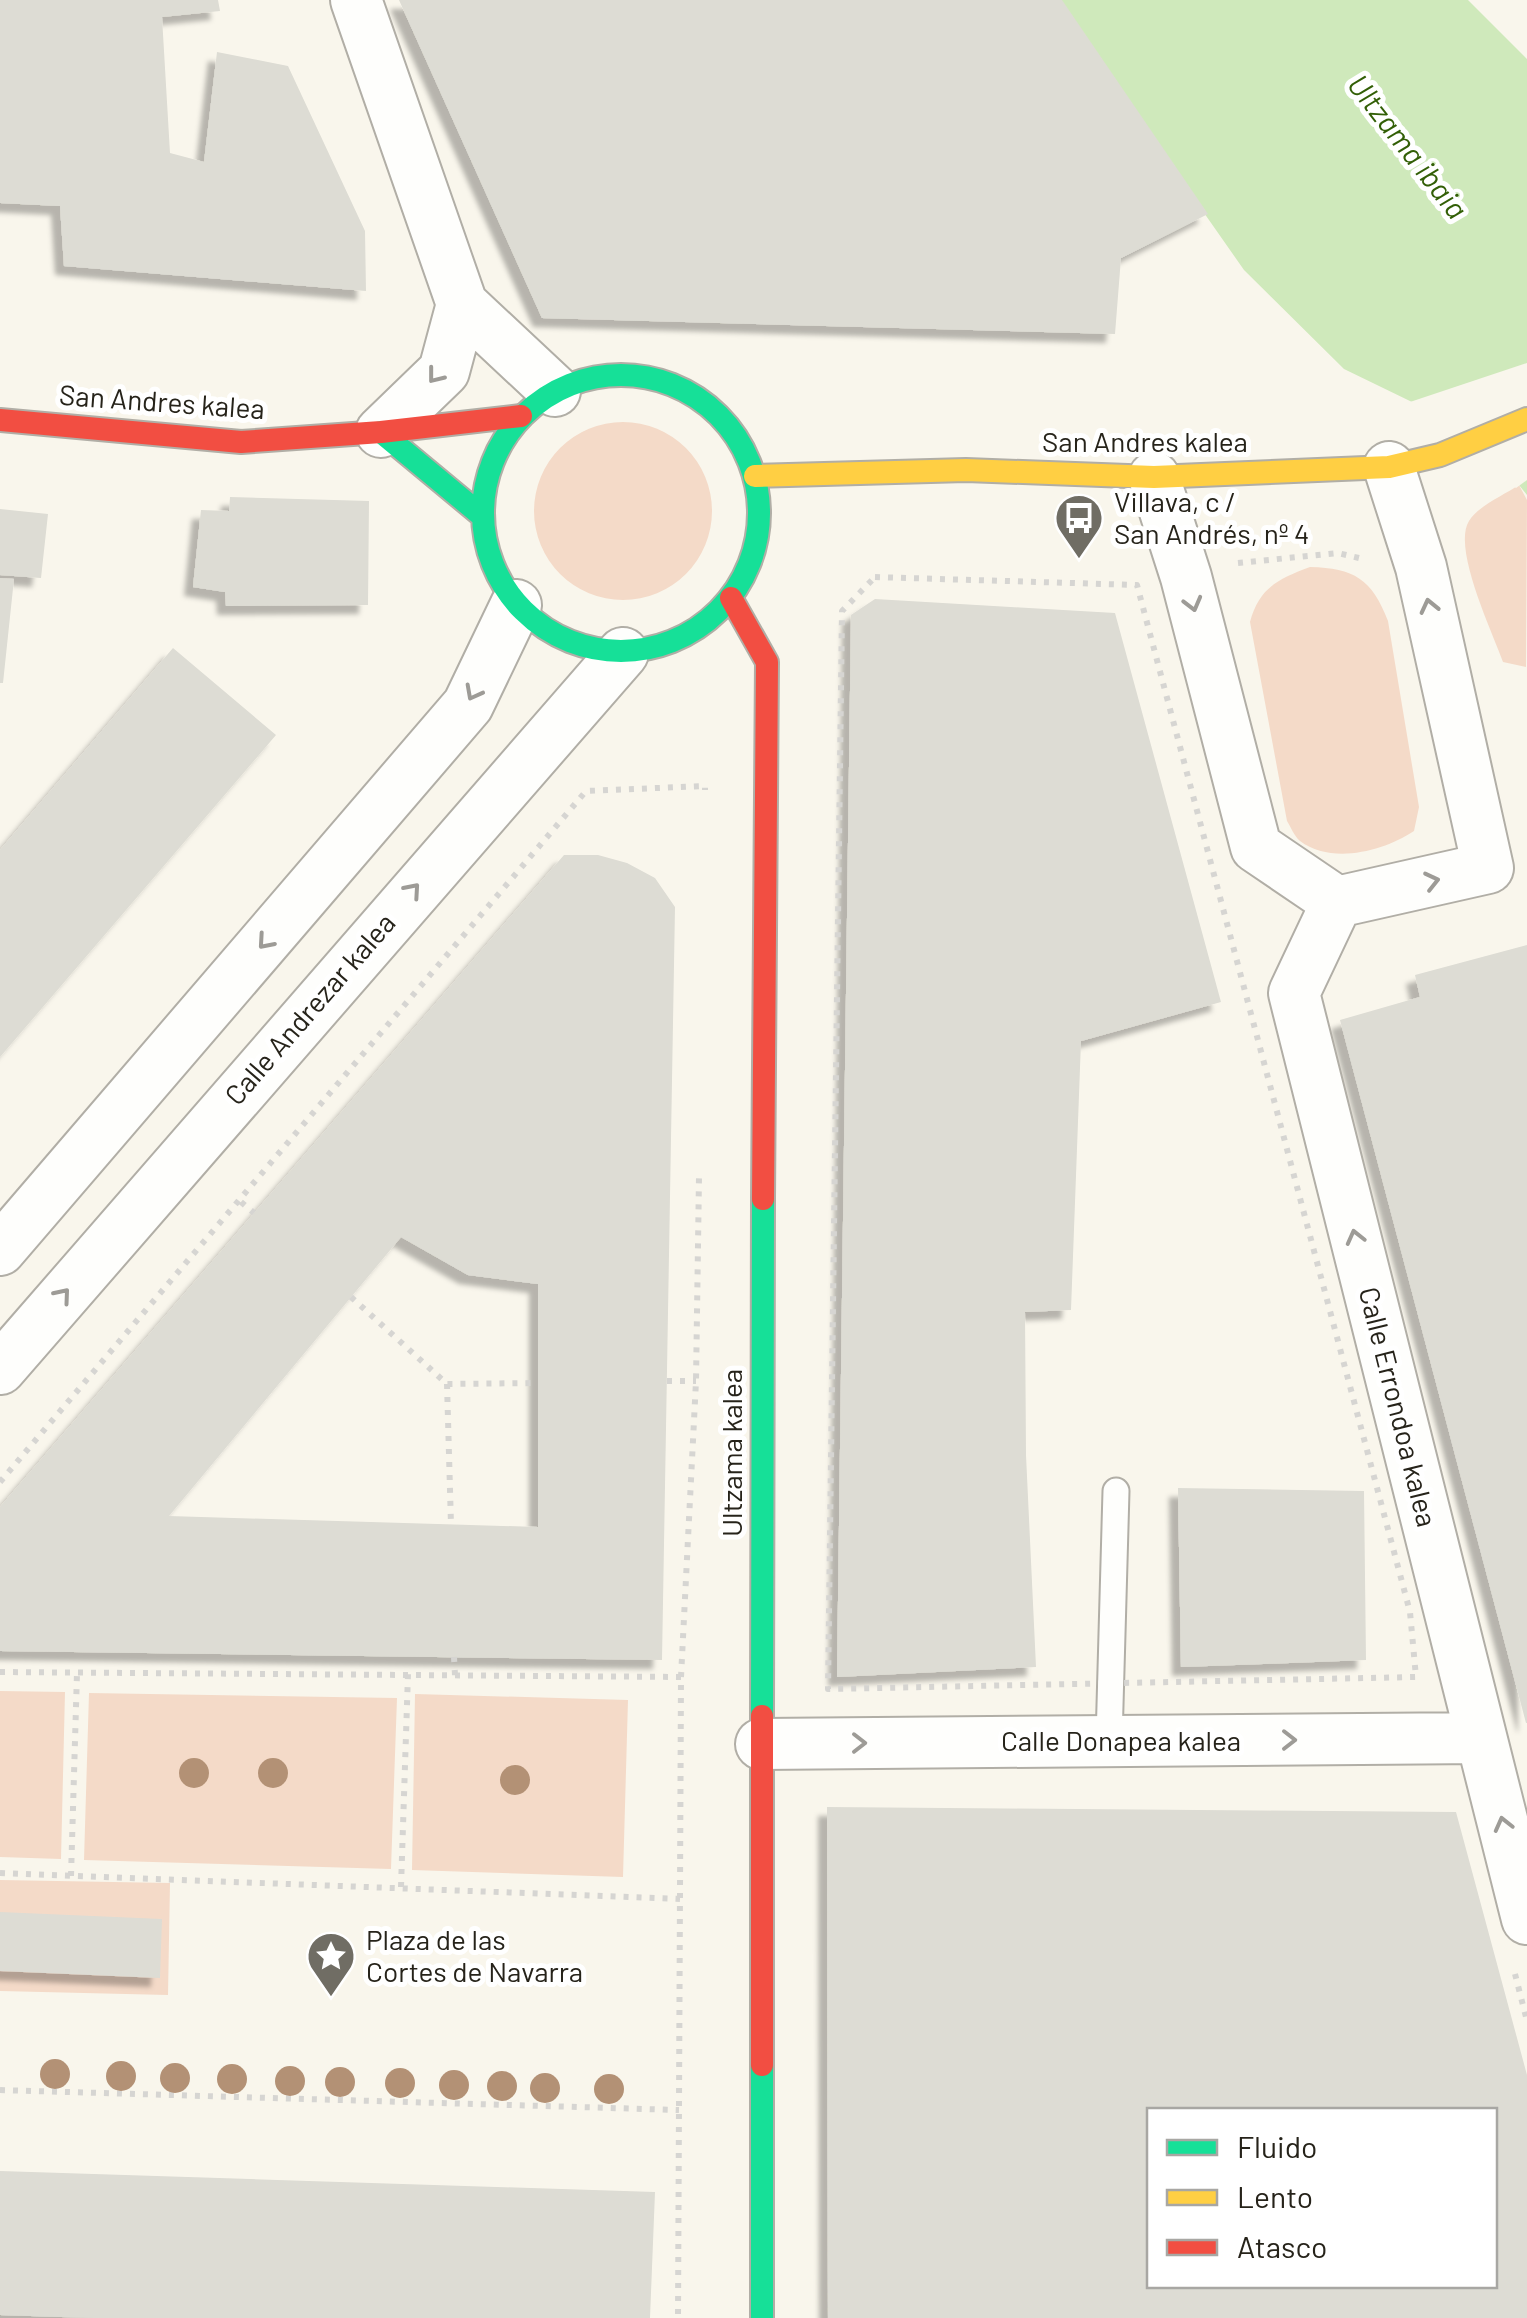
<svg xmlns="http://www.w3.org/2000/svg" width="1527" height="2318" font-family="Barlow,sans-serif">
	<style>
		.green { fill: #f4dac8 }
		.water { fill: #cfe9bb }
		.pier { fill: #f9f6ec }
		.building { fill: #dddcd4; fill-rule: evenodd; filter: url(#shadow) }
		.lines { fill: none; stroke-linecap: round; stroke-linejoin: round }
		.lane-casing { stroke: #b1aea6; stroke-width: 29 }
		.street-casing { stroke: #b1aea6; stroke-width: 54 }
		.fast-casing { stroke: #b1aea6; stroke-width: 26 }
		.slow-casing { stroke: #b1aea6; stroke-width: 26 }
		.jam-casing { stroke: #b1aea6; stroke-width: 26 }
		.path { stroke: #d6d5d2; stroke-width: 6; stroke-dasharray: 5 8; stroke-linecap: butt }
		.lane { stroke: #fefefc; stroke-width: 25 }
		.street { stroke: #fefefc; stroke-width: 50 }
		.fast { stroke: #16e098; stroke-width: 22 }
		.slow { stroke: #ffcf43; stroke-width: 22 }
		.jam { stroke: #f24e42; stroke-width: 22 }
		.tree { fill: #b39175 }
		.oneway { stroke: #9d9b96 }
		.labels { text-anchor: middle; stroke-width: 10; stroke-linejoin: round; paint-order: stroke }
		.street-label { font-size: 28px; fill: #26231a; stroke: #fff }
		.poi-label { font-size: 28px; fill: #26231a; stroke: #fff; text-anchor: start }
		.water-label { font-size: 30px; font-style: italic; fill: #325f06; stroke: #fff }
	</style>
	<defs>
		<filter id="shadow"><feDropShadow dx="-9" dy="9" stdDeviation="2.5" flood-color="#0004"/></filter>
	</defs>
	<rect width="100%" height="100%" fill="#f9f6ec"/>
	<path class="green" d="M534 511a89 89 0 1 1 178 0a89 89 0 1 1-178 0Z
		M1519,485L1527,500L1526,667L1503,662C1492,631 1452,548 1469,521C1478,506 1504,495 1519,485Z
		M1310,567C1354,568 1372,579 1388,621L1419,807L1414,831C1384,851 1332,865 1300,841C1294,836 1291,827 1287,821L1250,622C1259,588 1278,579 1310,567Z
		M0,1691L65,1692L61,1859L0,1857Z
		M89,1693L397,1698L391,1869L84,1860Z
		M415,1694L628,1700L623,1877L412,1870Z
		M0,1880L170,1883L168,1995L0,1991Z"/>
	<path class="water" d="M1055,0H1468L1527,59V495L1519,485L1412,402L1344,369L1244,270Z"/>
	<path class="pier" d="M1527,363V480L1516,488L1404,404Z"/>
	<path class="building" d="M0,0H218L220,11L162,17L170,153L204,162L217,52L288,66L365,231L366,291L64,266L60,206L0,203Z
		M399,0H1062L1208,214L1121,258L1115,334L542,318Z
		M230,497L369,501L368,605L226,606L225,592L193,587L201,510L229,511Z
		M0,509L48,514L41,578L0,575Z
		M0,578L14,579L3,683H0Z
		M875,599L1115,613L1221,1002L1081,1041L1071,1310L1025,1312L1026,1455L1036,1667L837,1677L851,615Z
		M173,648L276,735L0,1057V850Z
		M564,855H598L627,863L655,878L675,907L662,1660L0,1651V1507ZM401,1237L468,1275L538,1284V1527L169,1516Z
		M1527,945V1723H1526L1340,1020L1420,997L1415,975Z
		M1178,1488L1364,1491L1366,1660L1181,1667Z
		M827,1807L1456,1812L1527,2075V2318H828ZM1150,2110H1494V2286H1150Z
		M0,1912L162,1919L160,1978L0,1971Z
		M0,2171L655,2192L650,2318H93L0,2315Z"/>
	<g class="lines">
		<g class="lane-casing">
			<path id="lane" d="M1109,1741L1116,1491"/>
		</g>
		<g class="street-casing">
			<path id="street" d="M356,0L462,304L555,391
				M381,432L444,371L462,304
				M1154,477L1186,577L1256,847L1337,902L1488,868L1421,567L1389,467
				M1337,902L1294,993L1527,1919
				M0,1250L468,705L516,605
				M0,1369L623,653
				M761,1744L1481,1738"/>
		</g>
		<g class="fast-casing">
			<path id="fast" d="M483 513a138 138 0 1 1 276 0a138 138 0 1 1-276 0Z
				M381,432L481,515
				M762,1716L763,1199
				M762,2065V2318"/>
		</g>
		<g class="slow-casing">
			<path id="slow" d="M755,476L966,470L1154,477L1389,467L1440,455L1527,419"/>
		</g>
		<g class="jam-casing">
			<path id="jam" d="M0,420L241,442L381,432L521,416
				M731,598L767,662L763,1199
				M762,1716V2065"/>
		</g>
		<path class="path" d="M1238,563L1338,553L1359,558
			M875,577L1137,585L1410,1612L1416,1677L828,1689L842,611Z
			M241,1202L254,1213
			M351,1297L447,1384L537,1383
			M667,1381H696
			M447,1384L451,1525
			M0,1482L586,791L705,786V790
			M454,1657L455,1675
			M0,1672L681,1677L678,2318
			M681,1677L696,1381L699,1177
			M0,1873L680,1899
			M71,1876L77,1673
			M401,1887L408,1674
			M1515,1974L1527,2021
			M0,2090L679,2110"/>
		<use href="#lane" class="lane"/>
		<use href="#street" class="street"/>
		<use href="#fast" class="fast"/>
		<use href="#slow" class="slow"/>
		<use href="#jam" class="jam"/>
	</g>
	<g class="tree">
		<circle cx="194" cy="1773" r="15"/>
		<circle cx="273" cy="1773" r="15"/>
		<circle cx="515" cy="1780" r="15"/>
		<circle cx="55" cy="2074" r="15"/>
		<circle cx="121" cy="2076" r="15"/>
		<circle cx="175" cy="2078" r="15"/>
		<circle cx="232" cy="2079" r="15"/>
		<circle cx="290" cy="2081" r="15"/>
		<circle cx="340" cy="2082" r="15"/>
		<circle cx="400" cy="2083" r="15"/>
		<circle cx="454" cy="2085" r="15"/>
		<circle cx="502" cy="2086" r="15"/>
		<circle cx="545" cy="2088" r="15"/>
		<circle cx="609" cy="2089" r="15"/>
	</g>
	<defs><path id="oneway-chevron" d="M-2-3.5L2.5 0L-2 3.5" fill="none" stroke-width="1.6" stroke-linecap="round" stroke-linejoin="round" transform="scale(2.5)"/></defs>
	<g class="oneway">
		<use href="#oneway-chevron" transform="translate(435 376) rotate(128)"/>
		<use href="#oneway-chevron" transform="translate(1193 604) rotate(75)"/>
		<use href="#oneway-chevron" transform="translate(1429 606) rotate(-103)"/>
		<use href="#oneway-chevron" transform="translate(473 693) rotate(118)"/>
		<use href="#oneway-chevron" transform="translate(1432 881) rotate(-13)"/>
		<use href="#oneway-chevron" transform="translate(413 890) rotate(-49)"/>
		<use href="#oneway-chevron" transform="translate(265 942) rotate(131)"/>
		<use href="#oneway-chevron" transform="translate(1355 1237) rotate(-104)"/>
		<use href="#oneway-chevron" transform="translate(63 1295) rotate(-50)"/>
		<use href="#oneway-chevron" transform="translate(1289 1740)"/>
		<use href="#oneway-chevron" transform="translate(859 1743)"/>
		<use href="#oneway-chevron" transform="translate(1503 1824) rotate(-104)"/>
	</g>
	<defs>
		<g id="bus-pin" transform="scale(2.5)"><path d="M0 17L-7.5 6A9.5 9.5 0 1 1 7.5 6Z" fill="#706d64" stroke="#fff"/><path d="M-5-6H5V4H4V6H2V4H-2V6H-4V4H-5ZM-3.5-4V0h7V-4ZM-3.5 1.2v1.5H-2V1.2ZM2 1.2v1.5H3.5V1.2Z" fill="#fff"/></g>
		<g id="sight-pin" transform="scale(2.5)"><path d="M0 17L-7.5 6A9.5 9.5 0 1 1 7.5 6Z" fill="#706d64" stroke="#fff"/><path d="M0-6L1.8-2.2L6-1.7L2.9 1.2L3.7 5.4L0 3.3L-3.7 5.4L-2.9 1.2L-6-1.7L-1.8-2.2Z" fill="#fff"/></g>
	</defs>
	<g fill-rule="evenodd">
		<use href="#bus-pin" x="1079" y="518"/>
		<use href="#sight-pin" x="331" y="1956"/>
	</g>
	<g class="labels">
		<g class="street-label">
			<text transform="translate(162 402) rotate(4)" y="10">San Andres kalea</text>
			<text x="1145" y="452">San Andres kalea</text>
			<text transform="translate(310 1009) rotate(-49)" y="10">Calle Andrezar kalea</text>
			<text transform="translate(1398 1407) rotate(76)" y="10">Calle Errondoa kalea</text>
			<text transform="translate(732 1453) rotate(-90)" y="10">Ultzama kalea</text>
			<text x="1121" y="1751">Calle Donapea kalea</text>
		</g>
		<g class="poi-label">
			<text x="1114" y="512">Villava, c /<tspan x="1114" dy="32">San Andrés, nº 4</tspan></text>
			<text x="366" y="1950">Plaza de las<tspan x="366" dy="32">Cortes de Navarra</tspan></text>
		</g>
		<g class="water-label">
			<text transform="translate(1407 147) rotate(52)" y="10">Ultzama ibaia</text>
		</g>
	</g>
	<rect x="1147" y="2108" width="350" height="180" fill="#ffffff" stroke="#a8a7a3" stroke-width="2.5"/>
	<rect x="1167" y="2140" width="50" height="15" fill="#16e098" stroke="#a8a7a3" stroke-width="2.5"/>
	<text x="1237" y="2158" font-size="30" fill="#26231a">Fluido</text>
	<rect x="1167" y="2190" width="50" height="15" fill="#ffcf43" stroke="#a8a7a3" stroke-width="2.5"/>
	<text x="1237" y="2208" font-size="30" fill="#26231a">Lento</text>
	<rect x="1167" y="2240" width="50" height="15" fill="#f24e42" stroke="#a8a7a3" stroke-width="2.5"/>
	<text x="1237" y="2258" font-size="30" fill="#26231a">Atasco</text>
</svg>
